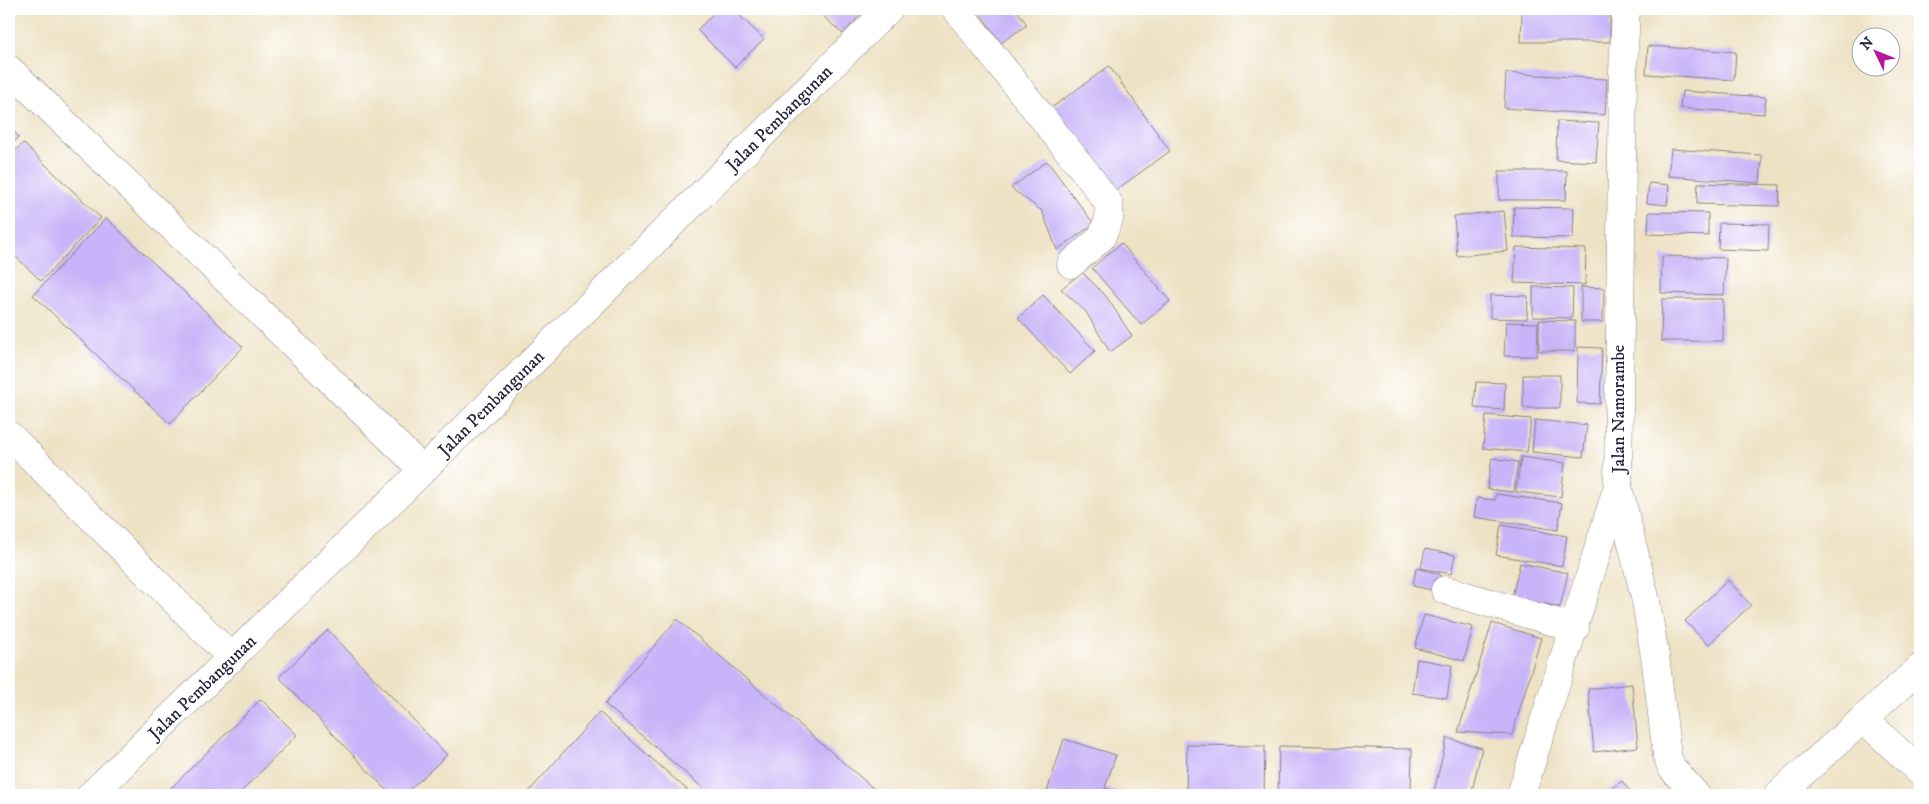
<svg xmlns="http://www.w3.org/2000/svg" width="1929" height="804" font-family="'IM FELL DW Pica',serif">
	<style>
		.building { fill: #c8b4f8 }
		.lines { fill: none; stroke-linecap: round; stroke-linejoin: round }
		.minor-casing { stroke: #888280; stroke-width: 29 }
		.major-casing { stroke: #888280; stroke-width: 29 }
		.minor { stroke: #fff; stroke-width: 28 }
		.major { stroke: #fff; stroke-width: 28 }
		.labels { text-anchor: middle; stroke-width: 4; stroke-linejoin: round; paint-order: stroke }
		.street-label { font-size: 18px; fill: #22223b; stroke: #fff }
	</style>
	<rect width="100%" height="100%" fill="#fff"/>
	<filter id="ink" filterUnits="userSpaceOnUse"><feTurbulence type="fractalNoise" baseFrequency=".02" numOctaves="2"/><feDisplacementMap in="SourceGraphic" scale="10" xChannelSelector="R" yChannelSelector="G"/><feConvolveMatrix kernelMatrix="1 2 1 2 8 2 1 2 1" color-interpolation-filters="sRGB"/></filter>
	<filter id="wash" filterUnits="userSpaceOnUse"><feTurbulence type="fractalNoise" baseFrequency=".0096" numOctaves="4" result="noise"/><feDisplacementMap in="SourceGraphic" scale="20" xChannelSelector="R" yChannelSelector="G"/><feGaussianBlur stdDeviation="1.12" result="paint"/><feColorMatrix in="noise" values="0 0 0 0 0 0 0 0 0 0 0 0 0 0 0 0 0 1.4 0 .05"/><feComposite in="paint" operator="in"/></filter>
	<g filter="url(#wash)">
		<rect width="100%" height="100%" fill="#eee2c4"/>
		<g id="blocks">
			<path class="building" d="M718,9H733L764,39L735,67L697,30Z
				M815,9H866L843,34Z
				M977,9H1016L1027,25L1001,43Z
				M1522,9H1610V42H1521Z
				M1648,46L1736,52L1734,80L1646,74Z
				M1109,66L1170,151L1112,193L1050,109Z
				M1506,73L1607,79L1605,115L1504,108Z
				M1682,91L1766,97L1764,114L1680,108Z
				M1557,121L1599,123L1596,162L1556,160Z
				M9,126L19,137L9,147Z
				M23,143L101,218L41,281L9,250V158Z
				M1671,149L1760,155L1762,156L1760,183L1668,176Z
				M1047,161L1094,224L1057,250L1042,211L1011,188Z
				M1499,171H1567L1566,200H1499Z
				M1649,183L1669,185L1667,205L1647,203Z
				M1698,183L1780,185L1779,206L1697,204Z
				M1514,207L1574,208L1573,238L1513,237Z
				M1504,211L1508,251L1457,256L1454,216Z
				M1649,212L1708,213V236L1648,234Z
				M106,218L243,347L170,424L33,295Z
				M1719,223L1769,224L1768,251L1718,249Z
				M1121,243L1170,301L1141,325L1092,268Z
				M1516,247L1586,249L1585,285L1514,283Z
				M1662,256L1726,258L1724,295L1661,293Z
				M1082,272L1106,296L1132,336L1110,352L1086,312L1061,289Z
				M1533,287L1573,288L1572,318L1533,317Z
				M1581,287L1604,288L1603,322H1581Z
				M1043,295L1095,351L1070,374L1018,318Z
				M1490,295L1528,296L1527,319L1490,318Z
				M1662,299H1723V341H1661Z
				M1539,320L1575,321V351H1539Z
				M1506,322L1538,323L1537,356H1504Z
				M1578,347L1602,348L1600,404L1577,403Z
				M1523,375H1560V408H1523Z
				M1476,382L1505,383L1504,410L1474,408Z
				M1486,415L1531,419L1527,452L1483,448Z
				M1535,420L1587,425L1583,457L1532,452Z
				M1521,457L1565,463L1561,497L1516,492Z
				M1492,458L1518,462L1514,492L1487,489Z
				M1496,494L1562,503L1558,530L1474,517L1477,498L1495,500Z
				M1501,525L1567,536L1562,566L1496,555Z
				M1425,549L1455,555L1451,574L1421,568Z
				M1520,563L1568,573L1560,607L1512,597Z
				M1416,568L1440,574L1436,591L1413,586Z
				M1728,580L1751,605L1708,645L1685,621Z
				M1424,615L1473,627L1464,661L1415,648Z
				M677,619L881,795H711L605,704Z
				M1492,623L1541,638L1512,735L1458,732Z
				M328,630L447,755L404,795H391L279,677Z
				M1417,659L1452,665L1447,698L1412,693Z
				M1632,684L1638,747L1594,752L1588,689Z
				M261,699L297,735L240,793L243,795H164Z
				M599,712L693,795H526Z
				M1447,738L1482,748L1471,795H1433Z
				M1064,739L1116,755L1105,788L1128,795H1046Z
				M1187,745L1265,746L1264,795H1186Z
				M1279,746L1412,749L1411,795H1278Z
				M1622,781L1633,795H1603Z"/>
		</g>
	</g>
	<g filter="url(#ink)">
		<use href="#blocks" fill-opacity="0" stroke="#888280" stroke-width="1"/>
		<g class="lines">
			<g class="minor-casing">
				<path id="minor" d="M956,9L1087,174L1109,204V219L1101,238L1071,264
					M9,69L423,470
					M9,435L232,658
					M1618,486L1646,601L1656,663L1667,756L1672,768L1696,795
					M1445,590L1575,628
					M1864,719L1920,772
					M91,795L423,470L889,9
					M1778,795L1920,668"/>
			</g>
			<g class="major-casing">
				<path id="major" d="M1521,795L1618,486L1623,72L1626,9"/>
			</g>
			<use href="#minor" class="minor"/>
			<use href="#major" class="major"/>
		</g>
	</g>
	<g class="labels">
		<g class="street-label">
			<text transform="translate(779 118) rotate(-45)" y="6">Jalan Pembangunan</text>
			<text transform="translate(491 403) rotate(-45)" y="6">Jalan Pembangunan</text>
			<text transform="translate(1618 409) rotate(-90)" y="6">Jalan Namorambe</text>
			<text transform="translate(202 687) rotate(-44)" y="6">Jalan Pembangunan</text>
		</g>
	</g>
	<rect width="1929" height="804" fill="none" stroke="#fff" stroke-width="30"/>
	<g transform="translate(1876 52) rotate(313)"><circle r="24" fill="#ffffff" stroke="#a7a7b1"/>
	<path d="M0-4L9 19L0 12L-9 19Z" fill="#b5179e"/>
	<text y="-8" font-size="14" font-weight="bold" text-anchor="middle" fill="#22223b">N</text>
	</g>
</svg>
